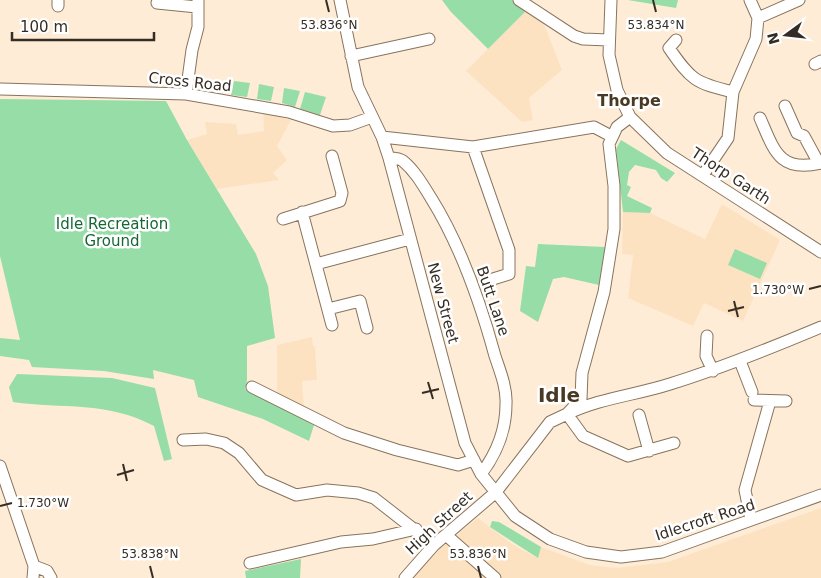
<svg xmlns="http://www.w3.org/2000/svg" width="821" height="578" font-family="'DejaVu Sans',sans-serif">
	<style>
		.built { fill: #fde2c1 }
		.green { fill: #96dda7 }
		.lines { fill: none; stroke-linecap: round; stroke-linejoin: round }
		.minor-casing { stroke: #88745d; stroke-width: 13 }
		.minor { stroke: #fff; stroke-width: 11 }
		.ticks { fill: none; stroke: #352d23; stroke-width: 2 }
		.labels { text-anchor: middle; stroke-width: 5; stroke-linejoin: round; paint-order: stroke }
		.street-label { font-size: 15px; fill: #352d23; stroke: #fff }
		.park-label { font-size: 15px; fill: #156734; stroke: #fff }
		.neighbourhood-label { font-size: 16px; font-weight: bold; fill: #493822; stroke: #fff }
		.district-label { font-size: 20px; font-weight: bold; fill: #493822; stroke: #fff }
		.ticks-label { font-size: 12px; text-anchor: middle; fill: #352d23; stroke: #fff; stroke-width: 5; stroke-linejoin: round; paint-order: stroke }
	</style>
	<rect width="100%" height="100%" fill="#feecd7"/>
	<path class="built" d="M525,12L543,22L562,70L529,98L533,120L522,122L466,71Z
		M263,112L291,120L277,146L287,160L273,173L279,180L217,189L187,140L207,134L205,122L236,124L238,135L264,131Z
		M722,204L780,240L743,321L704,303L693,326L628,298L633,255L622,254L623,212L650,213L705,239Z
		M312,337L313,346H315L317,380L302,381L304,409L277,395V345Z
		M821,508V578H414L431,555L478,518L512,544L537,558L541,547L590,565L616,568L668,562Z"/>
	<path class="green" d="M442,0H512L525,12L488,49L451,12Z
		M628,0H678L676,8Z
		M234,81L250,83L247,97L231,95Z
		M259,84L274,87L271,101L257,99Z
		M284,88L300,91L295,107L282,103Z
		M305,92L326,97L320,115L300,109Z
		M0,99L166,101L187,140L256,254L268,286L275,338L247,346V381L245,389L314,425L309,441L263,419L198,397L194,380L153,370L154,379L104,371L32,367L29,360L0,356V338L20,340L0,256Z
		M621,140L675,173L667,182L661,178L656,170L635,165L629,172L627,185L631,187L627,196L652,208L650,213L623,212L616,149Z
		M538,244L605,247L599,285L564,277L553,279L538,322L520,311L526,266L535,267Z
		M735,249L767,263L760,279L728,265Z
		M17,374L112,378L155,388L172,459L164,461L154,426C107,401 63,409 13,402L9,387Z
		M492,521L499,522L541,547L538,558L490,527Z
		M301,559L300,578H246L245,571Z"/>
	<g class="lines">
		<g class="minor-casing">
			<path id="minor" d="M340,0L358,87L382,137L389,158L465,443L481,474L515,516L550,539L586,552L621,557L662,552L821,495
				M519,0L574,36L583,39L609,40
				M611,0L609,55L617,90L630,117L667,153L821,252
				M157,3L197,7
				M58,6V0
				M758,18L799,0
				M676,40L669,48C691,80 695,83 733,92
				M351,56L429,39
				M815,64L821,61
				M0,89L186,94L289,112L333,126L350,125L372,117
				M186,94L192,50L198,27V0
				M785,106L797,133L804,136L817,160L821,162
				M760,118C774,150 779,173 821,163
				M382,137L473,147L594,127L611,136
				M473,147L509,250V274L493,279
				M389,158C394,158 399,158 403,161C415,171 423,185 431,198C461,246 480,301 495,356C500,371 507,388 506,404C506,431 497,453 481,474
				M703,175L728,138L733,92L756,39L758,18L750,0
				M302,212L332,325
				M283,219L340,201L342,193L332,156
				M316,264L410,239
				M328,309L360,301L367,328
				M707,336L706,356L713,371
				M740,361L752,392
				M252,387L344,433L397,450L458,465L474,460
				M754,400L786,401
				M639,415L649,451
				M183,440L206,439L224,443L239,453L262,480L296,495L327,490L358,493L374,498L434,545
				M674,443L628,456L583,436L567,414C600,398 636,395 670,384C722,368 771,348 821,327
				M0,466L34,566L33,578
				M751,520L745,490L770,401
				M446,535L495,578
				M250,563L341,542L373,539L416,529
				M34,566L47,571L51,578
				M405,578L434,545L496,492L550,422L567,414L581,399L582,373L604,292L614,229V186L609,144L617,127L630,117"/>
		</g>
		<use href="#minor" class="minor"/>
	</g>
	<path class="ticks" d="M326,0L329,12M653,0L656,12M809,289L821,286M734,301L738,317M728,311L744,307M428,382L433,399M422,393L439,389M123,464L127,481M117,475L134,470M0,506L12,503M150,566L153,578M478,566L481,578"/>
	<g class="labels">
		<g class="street-label">
			<text transform="translate(190 82) rotate(6)" y="5">Cross Road</text>
			<text transform="translate(731 176) rotate(33)" y="5">Thorp Garth</text>
			<text transform="translate(493 301) rotate(71)" y="5">Butt Lane</text>
			<text transform="translate(443 303) rotate(75)" y="5">New Street</text>
			<text transform="translate(705 520) rotate(-18)" y="5">Idlecroft Road</text>
			<text transform="translate(439 523) rotate(-43)" y="5">High Street</text>
		</g>
		<g class="park-label">
			<text x="112" y="229">Idle Recreation<tspan x="112" dy="17">Ground</tspan></text>
		</g>
		<g class="neighbourhood-label">
			<text x="629" y="106">Thorpe</text>
		</g>
		<g class="district-label">
			<text x="559" y="402">Idle</text>
		</g>
	</g>
	<g class="ticks-label">
		<text x="329" y="29">53.836°N</text>
		<text x="656" y="29">53.834°N</text>
		<text x="778" y="294">1.730°W</text>
		<text x="43" y="507">1.730°W</text>
		<text x="150" y="558">53.838°N</text>
		<text x="478" y="558">53.836°N</text>
	</g>
	<g transform="translate(786 35) rotate(255)" stroke="#ffffff" stroke-width="4" paint-order="stroke">
	<path d="M0-4L9 19L0 12L-9 19Z" fill="#352d23"/>
	<text y="-8" font-size="14" font-weight="bold" text-anchor="middle" fill="#352d23">N</text>
	</g>
	<path d="M12 32v8h142v-8" fill="none" stroke="#352d23" stroke-width="2.5"/>
	<text x="20" y="32" font-size="15" fill="#352d23" stroke="#ffffff" stroke-width="4" paint-order="stroke">100 m</text>
</svg>
